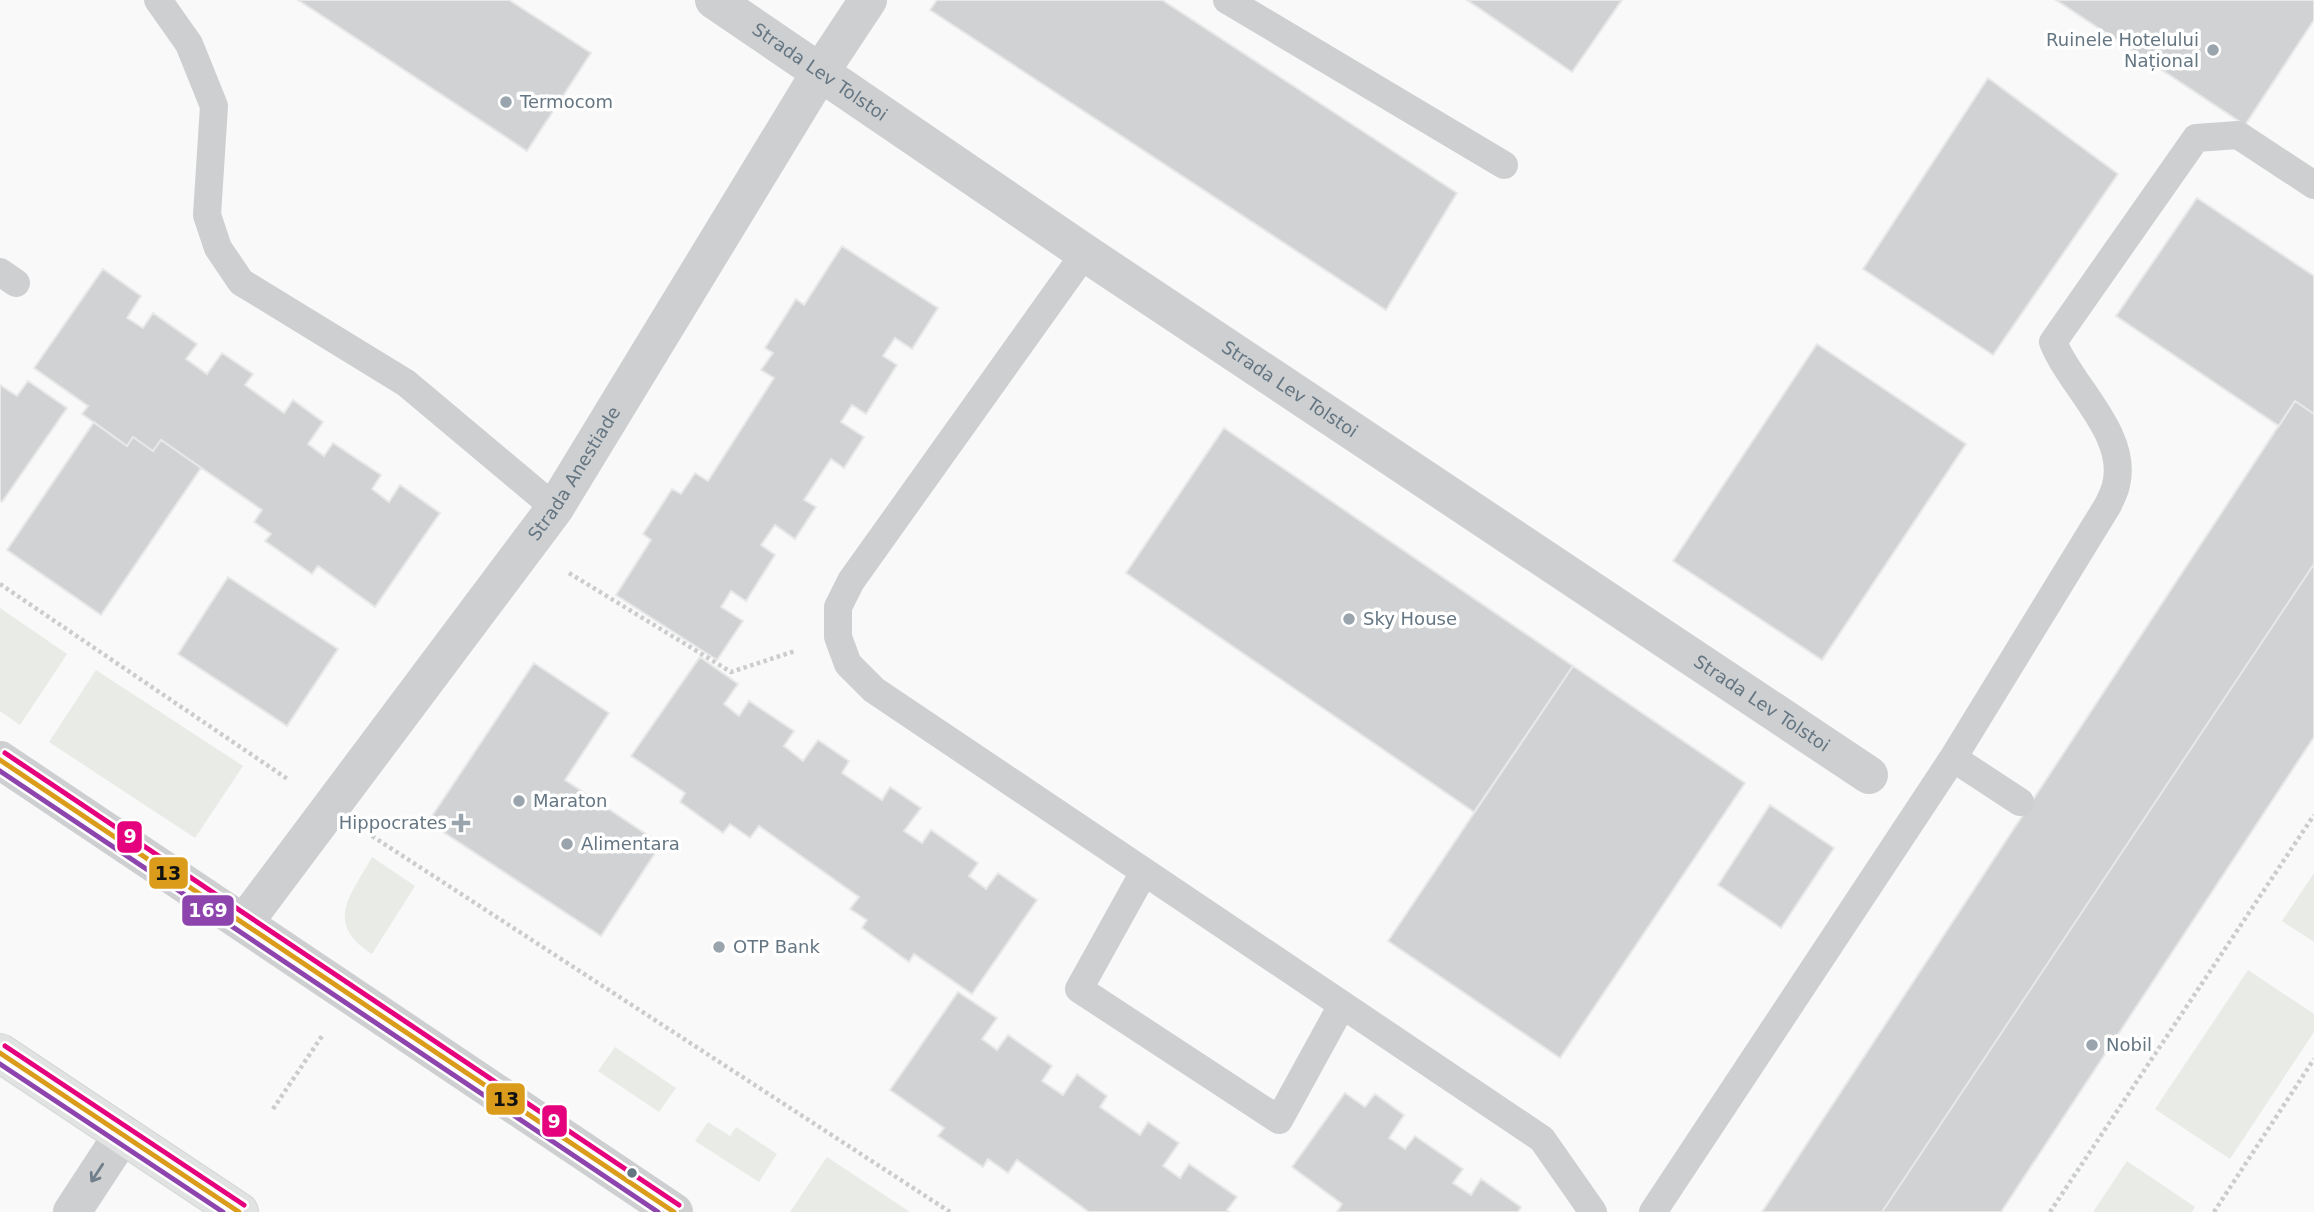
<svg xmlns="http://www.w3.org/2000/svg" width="2314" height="1212" font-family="'DejaVu Sans',sans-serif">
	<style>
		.green { fill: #e8ebe6 }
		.building { fill: #d0d2d3; stroke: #e8e8e8; stroke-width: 2 }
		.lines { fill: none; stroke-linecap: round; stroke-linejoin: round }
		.primary-casing { stroke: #d5d6d7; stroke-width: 40 }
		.path { stroke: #cbcccd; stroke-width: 4.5; stroke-dasharray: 3.5 3.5; stroke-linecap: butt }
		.lane { stroke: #cecfd0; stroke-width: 28 }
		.street { stroke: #cecfd0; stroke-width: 38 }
		.primary { stroke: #e1e2e2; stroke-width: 38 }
		.bus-1-casing { stroke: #fff; stroke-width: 10 }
		.bus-2-casing { stroke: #fff; stroke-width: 10 }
		.bus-3-casing { stroke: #fff; stroke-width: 10 }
		.bus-1 { stroke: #da9c1a; stroke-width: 5 }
		.bus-2 { stroke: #8e44ad; stroke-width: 5 }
		.bus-3 { stroke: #e5007d; stroke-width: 5 }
		.oneway { stroke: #707f8b }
		.poi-dot { fill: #99a4ac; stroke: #fff; stroke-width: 2.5 }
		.bus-dot { fill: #657683; stroke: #fff; stroke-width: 2.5 }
		.labels { text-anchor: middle; stroke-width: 7; stroke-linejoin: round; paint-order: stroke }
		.poi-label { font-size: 18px; fill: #657683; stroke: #fff; text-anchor: start }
		.street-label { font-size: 18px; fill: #657683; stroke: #fff }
		.line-badge { stroke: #fff; stroke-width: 2.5 }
		.badge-label { font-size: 19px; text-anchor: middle; font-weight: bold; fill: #fff }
		.pale-badge-label { font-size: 19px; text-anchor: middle; font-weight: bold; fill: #111 }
	</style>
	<rect width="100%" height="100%" fill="#f9f9f9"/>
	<path class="green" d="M0,608L67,654L20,725L0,711Z
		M96,670L243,766L195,838L49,742Z
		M372,857L415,886L372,954C323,922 351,896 372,857Z
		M2314,873V942L2282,921Z
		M2248,970L2314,1014V1032L2230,1159L2155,1109Z
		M615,1047L676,1088L659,1112L598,1071Z
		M708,1122L730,1136L736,1127L777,1154L759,1182L695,1141Z
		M827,1157L910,1212H790Z
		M2127,1161L2195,1207L2192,1212H2093Z"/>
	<path class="building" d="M298,0H509L591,53L527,151Z
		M937,0H1162L1457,193L1386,310L930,10Z
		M1467,0H1622L1572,72Z
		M2056,0H2314V20L2245,125Z
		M1988,78L2118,174L1993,355L1863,269Z
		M2197,198L2314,276V414L2295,401L2279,426L2116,316Z
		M842,246L938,308L912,349L895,338L883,356L897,365L866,414L852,405L841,422L864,437L844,468L831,459L804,500L816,507L795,539L775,525L761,545L775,555L746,601L731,591L721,607L743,621L717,660L616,595L651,540L643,534L672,489L681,494L695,473L708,481L774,378L761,370L773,353L765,348L796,299L804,305Z
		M103,269L141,296L127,318L143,328L153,313L197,344L186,359L207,374L222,353L253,374L245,385L284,413L293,400L323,422L308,444L324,456L333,443L381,475L372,489L389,502L400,485L440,513L375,607L318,566L312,574L265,541L271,534L254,522L262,510L161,440L153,451L133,437L127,446L82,414L88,406L34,368Z
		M1817,344L1966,444L1822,660L1673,561Z
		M28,381L67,408L2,502L0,500V385L17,396Z
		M2295,401L2314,414V564L1882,1212H1762Z
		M94,422L127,446L133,437L153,451L161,440L201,468L101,615L7,550Z
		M1224,428L1573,666L1474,812L1126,573Z
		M2314,564V737L2001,1212H1882Z
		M228,577L338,649L287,726L178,654Z
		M700,657L738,684L724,704L739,716L749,701L794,731L784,746L803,761L818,740L849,761L842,773L882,800L890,787L921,808L904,831L922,843L931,830L978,863L969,876L986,889L998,873L1037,900L972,994L914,954L909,962L862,928L867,920L850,909L859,897L759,826L750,838L730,824L723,833L680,802L685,793L631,756Z
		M534,663L609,713L565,780L661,844L601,936L428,822Z
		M1573,666L1745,783L1560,1058L1388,941Z
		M1770,805L1834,848L1781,928L1718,885Z
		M958,992L997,1018L982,1039L997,1050L1008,1035L1052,1066L1042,1081L1063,1095L1077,1074L1107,1096L1100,1107L1140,1135L1148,1122L1179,1143L1163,1166L1180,1178L1189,1164L1237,1197L1227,1210L1229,1212H1089L1017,1160L1008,1173L988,1159L983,1167L938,1136L944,1128L890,1090Z
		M1345,1093L1365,1107L1375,1094L1404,1115L1389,1138L1405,1149L1415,1136L1463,1169L1453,1183L1471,1195L1481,1179L1521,1207L1518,1212H1337L1342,1204L1292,1167Z"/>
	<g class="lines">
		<g class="primary-casing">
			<path id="primary" d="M0,1053L239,1212"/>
		</g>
		<path class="path" d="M569,573L731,672L795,651
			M0,584L289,780
			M372,836L950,1212
			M273,1109L322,1036
			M2050,1212L2314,815
			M2214,1212L2314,1059"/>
		<path class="lane" d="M158,0L189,44L214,106L207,215L218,248L241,282L406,383L555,508
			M1227,0L1504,165
			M1085,253L851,581L838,607V637L848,664L874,690L1542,1139L1593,1212
			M0,272L16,283
			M1953,758L2020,802
			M1144,872L1079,989L1279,1120L1342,1005
			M1653,1212L1953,758L2108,505C2111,498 2115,491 2116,485C2129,434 2070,386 2053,342L2196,138L2238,135L2314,185"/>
		<g class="street">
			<path id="s1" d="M714,0L1085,253L1869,775"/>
			<path d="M0,760L674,1212"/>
			<path id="s2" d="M244,923L555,508L821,71L868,0"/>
			<path d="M72,1212L123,1134"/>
		</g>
		<use href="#primary" class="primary"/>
		<g class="bus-1-casing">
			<path id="bus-1" d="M0,760L674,1212
				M0,1053L239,1212"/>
		</g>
		<g class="bus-2-casing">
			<path id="bus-2" d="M0,771L658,1212
				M0,1064L223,1212"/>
		</g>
		<g class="bus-3-casing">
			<path id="bus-3" d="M5,753L679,1205
				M5,1046L244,1205"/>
		</g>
		<use href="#bus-1" class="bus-1"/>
		<use href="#bus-2" class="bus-2"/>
		<use href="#bus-3" class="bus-3"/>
	</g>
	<defs><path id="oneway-shaft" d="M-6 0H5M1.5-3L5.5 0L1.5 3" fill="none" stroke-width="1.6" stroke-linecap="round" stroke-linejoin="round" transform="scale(1.75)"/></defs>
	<use class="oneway" href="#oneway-shaft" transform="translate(97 1173) rotate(123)"/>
	<g class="poi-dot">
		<circle cx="2213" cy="50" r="7"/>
		<circle cx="506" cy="102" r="7"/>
		<circle cx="1349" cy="619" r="7"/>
		<circle cx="519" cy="801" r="7"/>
		<path d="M457.5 812.5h7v7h7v7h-7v7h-7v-7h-7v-7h7z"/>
		<circle cx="567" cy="844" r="7"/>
		<circle cx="719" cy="947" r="7"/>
		<circle cx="2092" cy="1045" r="7"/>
	</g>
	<circle class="bus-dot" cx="632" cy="1173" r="6"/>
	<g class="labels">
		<g class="poi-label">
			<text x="2199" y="46" text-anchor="end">Ruinele Hotelului<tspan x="2199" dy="21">Național</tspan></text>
			<text x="520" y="108">Termocom</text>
			<text x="1363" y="625">Sky House</text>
			<text x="533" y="807">Maraton</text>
			<text x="447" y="829" text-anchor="end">Hippocrates</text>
			<text x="581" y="850">Alimentara</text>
			<text x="733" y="953">OTP Bank</text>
			<text x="2106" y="1051">Nobil</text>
		</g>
		<g class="street-label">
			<text dy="6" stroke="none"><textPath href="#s1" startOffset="128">Strada Lev Tolstoi</textPath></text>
			<text dy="6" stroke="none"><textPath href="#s1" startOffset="695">Strada Lev Tolstoi</textPath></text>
			<text dy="6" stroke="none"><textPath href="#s2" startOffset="558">Strada Anestiade</textPath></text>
			<text dy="6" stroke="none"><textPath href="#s1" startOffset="1262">Strada Lev Tolstoi</textPath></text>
		</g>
	</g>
	<g class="line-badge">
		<rect x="116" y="820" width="27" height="34" rx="7" fill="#e5007d"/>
		<rect x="148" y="856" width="41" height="34" rx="7" fill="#da9c1a"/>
		<rect x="181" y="894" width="54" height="33" rx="7" fill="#8e44ad"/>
		<rect x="485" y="1082" width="41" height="34" rx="7" fill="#da9c1a"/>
		<rect x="541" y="1104" width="27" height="34" rx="7" fill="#e5007d"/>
	</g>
	<g class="badge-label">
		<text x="130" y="843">9</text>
		<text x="208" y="917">169</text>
		<text x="554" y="1128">9</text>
	</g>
	<g class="pale-badge-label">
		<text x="168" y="880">13</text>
		<text x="506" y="1106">13</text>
	</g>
</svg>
